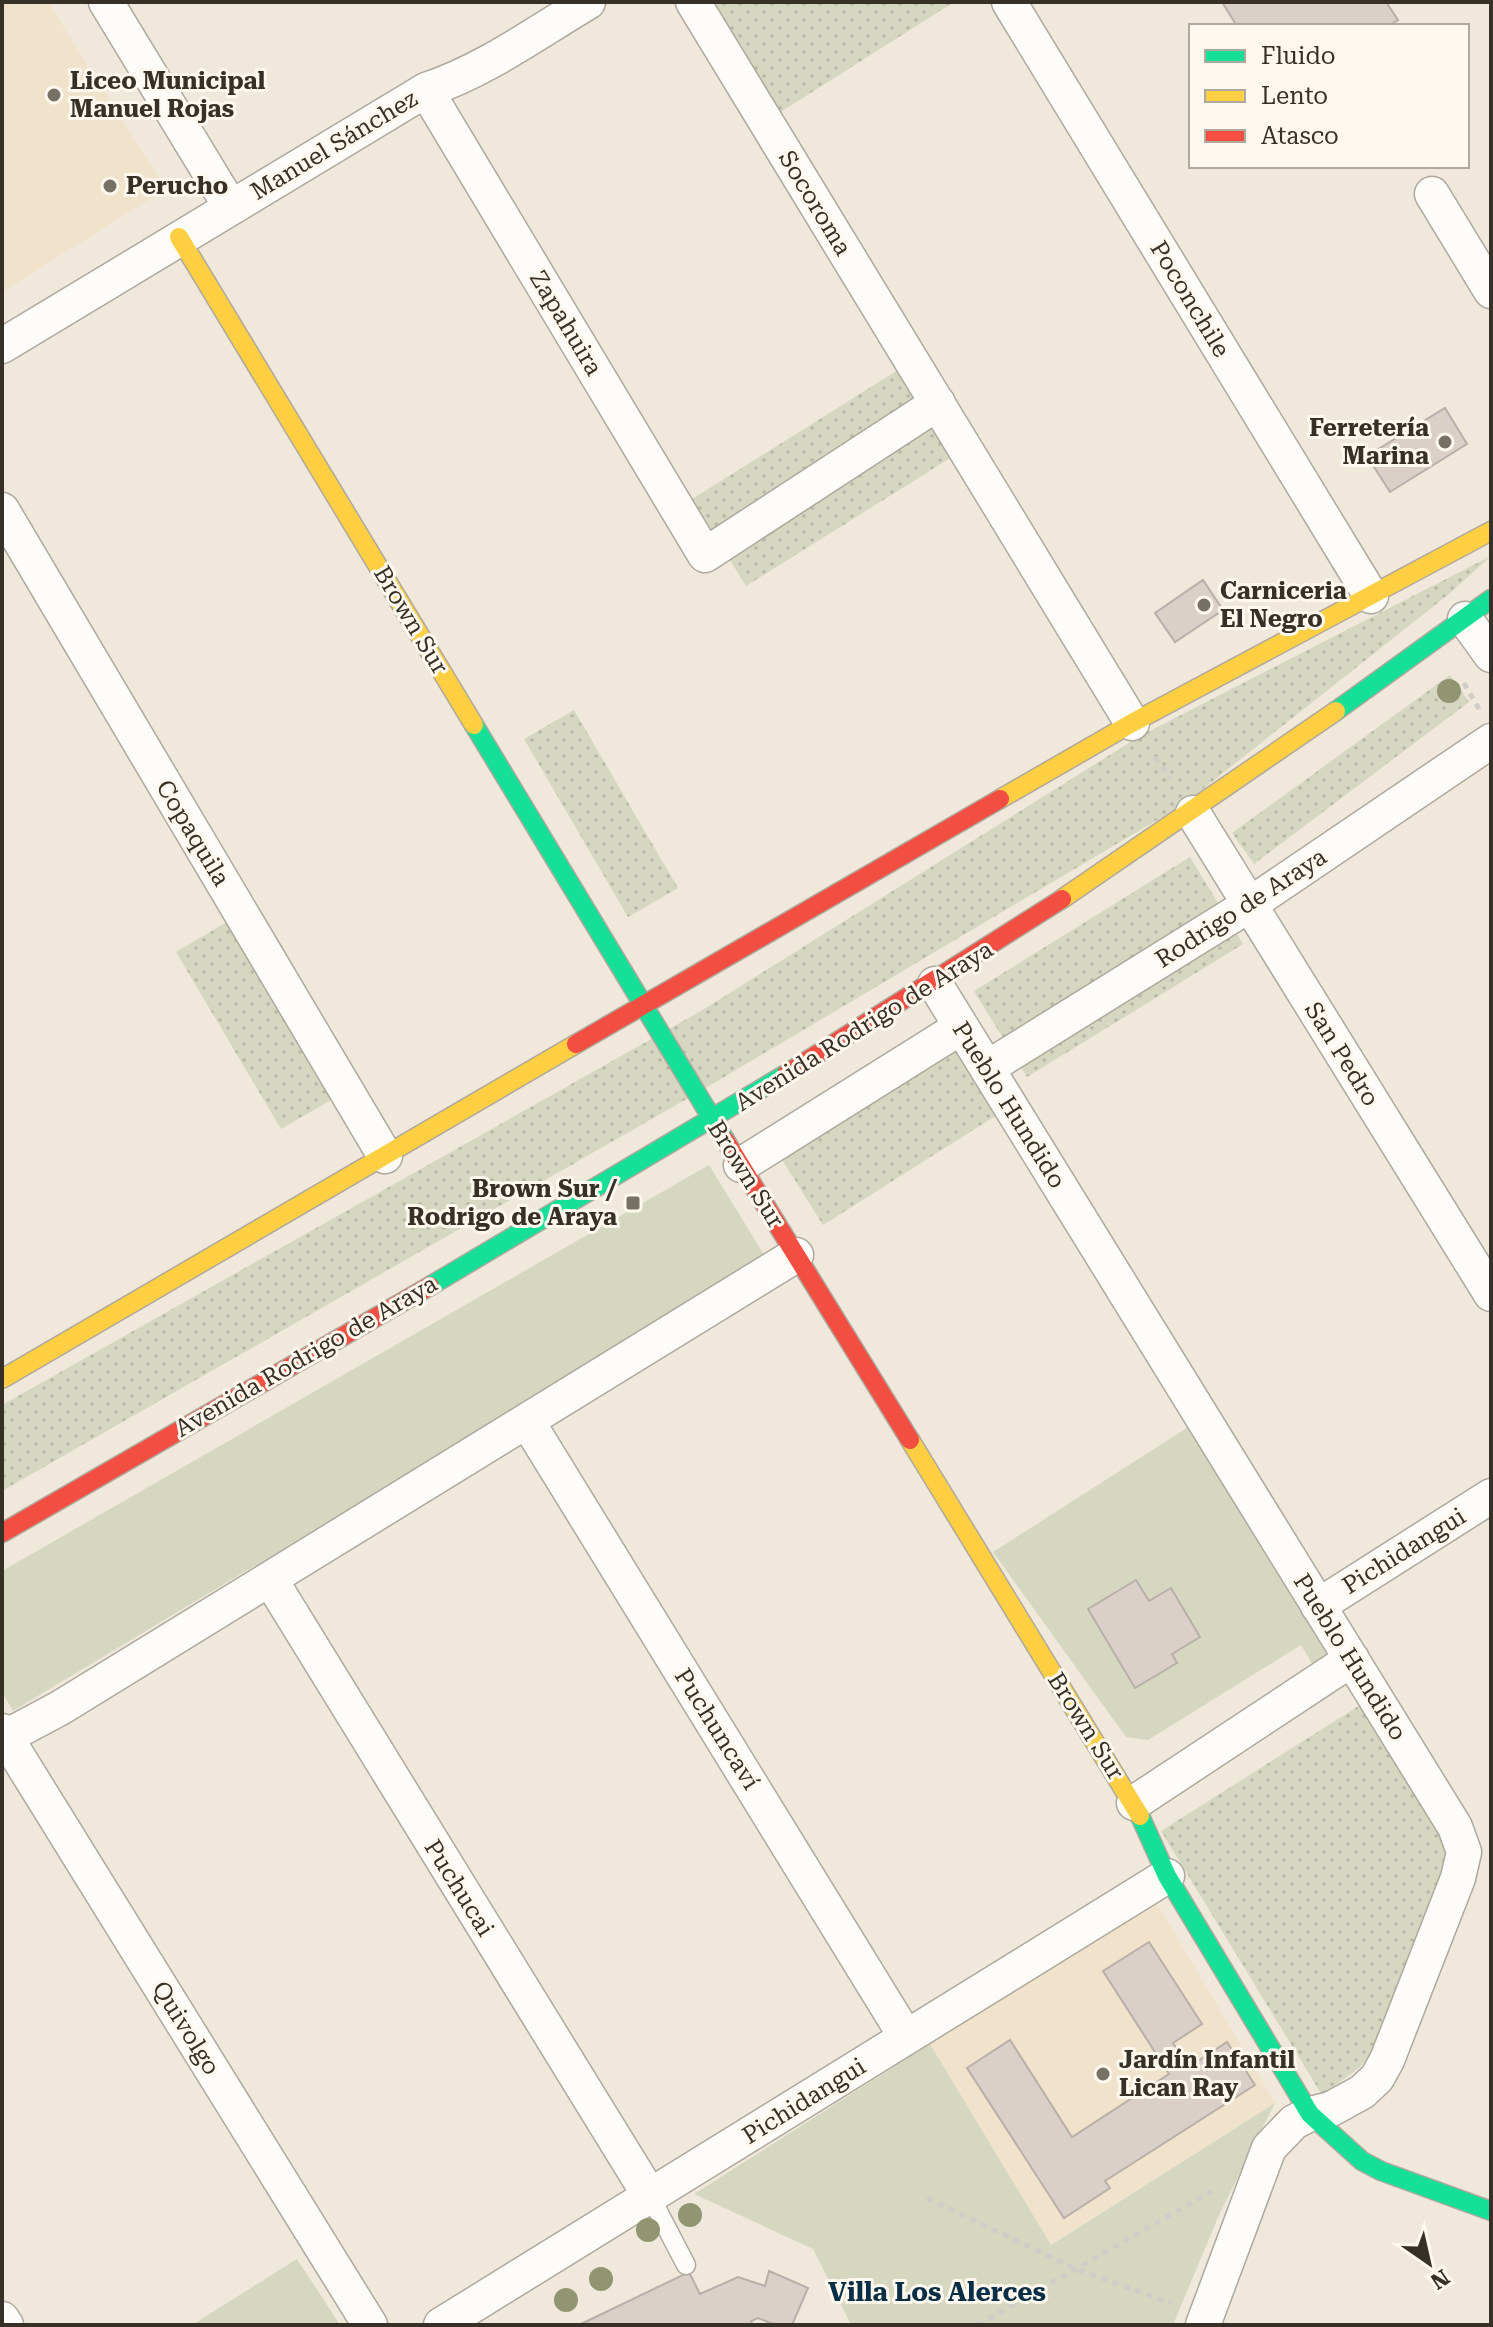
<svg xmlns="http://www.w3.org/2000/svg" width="1493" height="2327" font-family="'Roboto Serif',serif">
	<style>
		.built { fill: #f1e3cb }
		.grass { fill: url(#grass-dots) }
		.green { fill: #d5d7c1 }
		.building { fill: #dbd0c9; stroke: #b8afa8; stroke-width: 2 }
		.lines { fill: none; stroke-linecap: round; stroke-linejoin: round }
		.lane-casing { stroke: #aea89d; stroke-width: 21 }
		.street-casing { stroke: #aea89d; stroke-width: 37 }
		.fast-casing { stroke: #aea89d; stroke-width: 21 }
		.slow-casing { stroke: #aea89d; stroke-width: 21 }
		.jam-casing { stroke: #aea89d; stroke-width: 21 }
		.path { stroke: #d0cdc9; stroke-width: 5; stroke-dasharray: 6 6; stroke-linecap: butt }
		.lane { stroke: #fdfcf9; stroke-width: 18 }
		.street { stroke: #fdfcf9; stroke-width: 34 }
		.fast { stroke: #16e098; stroke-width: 18 }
		.slow { stroke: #ffcf43; stroke-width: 18 }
		.jam { stroke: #f24e42; stroke-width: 18 }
		.tree { fill: #919572 }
		.poi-dot { fill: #777065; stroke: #fff8ee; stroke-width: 3 }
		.labels { text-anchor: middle; stroke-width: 6; stroke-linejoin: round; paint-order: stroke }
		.poi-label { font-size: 24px; font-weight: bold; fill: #363026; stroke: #fff8ee; text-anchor: start }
		.street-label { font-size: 24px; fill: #363026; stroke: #fff8ee }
		.neighbourhood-label { font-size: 26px; font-weight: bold; fill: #082f46; stroke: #fff8ee }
	</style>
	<defs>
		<pattern id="grass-dots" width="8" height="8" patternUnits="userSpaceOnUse" patternTransform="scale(2)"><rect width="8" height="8" fill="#d5d7c1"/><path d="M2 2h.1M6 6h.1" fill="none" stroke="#b7b9a6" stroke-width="1.8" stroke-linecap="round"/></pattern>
	</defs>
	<rect width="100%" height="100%" fill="#f0e8da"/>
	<path class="built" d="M2,2H48L166,189L2,292Z
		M1155,1900L1275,2103L1050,2245L930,2044Z"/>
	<path class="grass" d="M708,2H954L776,115Z
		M898,370L952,457L746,586L692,499Z
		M1491,556L1449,594L1184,804L704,1089L2,1491V1405L701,1011L1140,736Z
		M1450,675L1469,702L1254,864L1232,833Z
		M574,710L678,888L628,917L524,739Z
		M1190,857L1243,944L1027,1077L974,991Z
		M227,922L331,1100L281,1129L176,952Z
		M955,1049L997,1115L823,1225L781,1158Z
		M1365,1702L1447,1842L1446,1875L1377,2047L1360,2067L1322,2095L1161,1831Z"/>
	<path class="green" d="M709,1165L766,1258L13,1711L2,1692V1571Z
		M1190,1426L1333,1652L1317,1672L1301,1645L1148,1740L1126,1737L993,1552Z
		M930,2044L1051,2245L1275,2103L1219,2215L1173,2325H851L813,2249L694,2194Z
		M297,2259L340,2325H192Z"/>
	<path class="building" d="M1222,2H1386L1398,20L1389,26H1237Z
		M1445,408L1467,444L1390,492L1367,456Z
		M1203,580L1223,610L1175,642L1155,613Z
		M1136,1580L1149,1601L1171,1588L1200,1637L1172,1654L1177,1663L1135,1688L1088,1609Z
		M1149,1942L1202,2024L1173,2043L1189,2067L1227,2042L1255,2085L1105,2181L1110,2188L1064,2218L967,2068L1010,2040L1072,2137L1169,2074L1103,1971Z
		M769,2271L808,2288L792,2325H775L758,2318L751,2321L753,2325H579L689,2272L700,2294L738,2277L765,2286Z"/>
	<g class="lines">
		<g class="lane-casing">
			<path id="lane" d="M650,2196L686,2265"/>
		</g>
		<g class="street-casing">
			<path id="street" d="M106,2L230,206
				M693,2L1132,723
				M1009,2L1371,596
				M426,90L705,555L938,403
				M1432,194L1491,291
				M2,346L426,90C484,71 536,33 588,2
				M2,510L385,1156
				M1465,619L1491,655
				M1193,813L1491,1294
				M935,984L1455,1827L1464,1852L1458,1878L1387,2060L1377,2078L1362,2092L1331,2109L1310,2114L1294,2122L1269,2148L1203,2325
				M987,1068L1249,905L1491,741
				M741,1165L961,1027
				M527,1421L906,2037
				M270,1579L650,2196
				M1318,1606L1491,1496
				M2,1731L370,2325
				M2,1739L60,1708L796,1255
				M1134,1803L1352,1659
				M2,2319L6,2325
				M441,2325L1167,1876"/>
		</g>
		<g class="fast-casing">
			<path id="fast" d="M1336,711L1491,599
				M474,725L725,1140
				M430,1286L786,1074
				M1140,1816L1167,1876L1310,2114L1362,2161L1381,2171L1491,2211"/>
		</g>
		<g class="slow-casing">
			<path id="slow" d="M179,237L474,725
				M1000,799L1132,723L1491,531
				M1062,899L1336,711
				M2,1379L576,1044
				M910,1440L1140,1816"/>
		</g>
		<g class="jam-casing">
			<path id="jam" d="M576,1044L1000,799
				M786,1074L1062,899
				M725,1140L910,1440
				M2,1533L430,1286"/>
		</g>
		<path class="path" d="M1464,683L1479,709
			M1155,757L1170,779
			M927,2198L1076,2269L1171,2303
			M978,2325L1212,2191"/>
		<use href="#lane" class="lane"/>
		<use href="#street" class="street"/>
		<use href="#fast" class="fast"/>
		<use href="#slow" class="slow"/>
		<use href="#jam" class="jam"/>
	</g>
	<g class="tree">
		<circle cx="1449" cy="691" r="12"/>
		<circle cx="690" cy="2215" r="12"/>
		<circle cx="648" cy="2230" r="12"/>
		<circle cx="601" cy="2279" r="12"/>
		<circle cx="566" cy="2300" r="12"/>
	</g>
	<g class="poi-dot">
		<circle cx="54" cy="95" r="8"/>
		<circle cx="110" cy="186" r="8"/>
		<circle cx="1445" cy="442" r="8"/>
		<circle cx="1204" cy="605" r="8"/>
		<rect x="625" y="1195" width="16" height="16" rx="4"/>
		<circle cx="1103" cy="2074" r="8"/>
	</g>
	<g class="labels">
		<g class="poi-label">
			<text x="70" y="89">Liceo Municipal<tspan x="70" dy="28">Manuel Rojas</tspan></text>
			<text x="126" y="194">Perucho</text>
			<text x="1429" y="436" text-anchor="end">Ferretería<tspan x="1429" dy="28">Marina</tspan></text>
			<text x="1220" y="599">Carniceria<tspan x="1220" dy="28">El Negro</tspan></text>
			<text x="617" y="1197" text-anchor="end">Brown Sur /<tspan x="617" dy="28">Rodrigo de Araya</tspan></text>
			<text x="1119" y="2068">Jardín Infantil<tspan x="1119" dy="28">Lican Ray</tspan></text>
		</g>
		<g class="street-label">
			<text transform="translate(334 145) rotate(-31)" y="8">Manuel Sánchez</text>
			<text transform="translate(815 203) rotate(59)" y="8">Socoroma</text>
			<text transform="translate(1190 299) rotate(59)" y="8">Poconchile</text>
			<text transform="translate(566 323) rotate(59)" y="8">Zapahuira</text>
			<text transform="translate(411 620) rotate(59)" y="8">Brown Sur</text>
			<text transform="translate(193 833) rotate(59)" y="8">Copaquila</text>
			<text transform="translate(1241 908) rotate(-33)" y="8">Rodrigo de Araya</text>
			<text transform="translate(864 1026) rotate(-32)" y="8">Avenida Rodrigo de Araya</text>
			<text transform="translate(1342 1054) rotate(58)" y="8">San Pedro</text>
			<text transform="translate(1009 1105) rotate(58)" y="8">Pueblo Hundido</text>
			<text transform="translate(746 1174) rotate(58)" y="8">Brown Sur</text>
			<text transform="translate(306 1356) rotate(-30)" y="8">Avenida Rodrigo de Araya</text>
			<text transform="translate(1404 1551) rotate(-32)" y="8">Pichidangui</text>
			<text transform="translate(1350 1657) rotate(58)" y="8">Pueblo Hundido</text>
			<text transform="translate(1086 1726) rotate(58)" y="8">Brown Sur</text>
			<text transform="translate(717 1729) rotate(58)" y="8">Puchuncaví</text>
			<text transform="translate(459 1888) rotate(58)" y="8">Puchucai</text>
			<text transform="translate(186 2028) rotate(58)" y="8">Quivolgo</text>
			<text transform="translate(804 2101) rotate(-32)" y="8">Pichidangui</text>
		</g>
		<g class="neighbourhood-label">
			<text x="937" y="2301">Villa Los Alerces</text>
		</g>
	</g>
	<rect width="1493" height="2327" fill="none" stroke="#363026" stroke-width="8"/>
	<rect x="1189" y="24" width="280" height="144" fill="#fff8ee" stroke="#afa89e" stroke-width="2"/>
	<rect x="1205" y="50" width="40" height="12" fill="#16e098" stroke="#afa89e" stroke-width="2"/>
	<text x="1261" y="64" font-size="24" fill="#363026">Fluido</text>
	<rect x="1205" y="90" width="40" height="12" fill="#ffcf43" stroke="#afa89e" stroke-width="2"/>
	<text x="1261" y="104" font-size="24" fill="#363026">Lento</text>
	<rect x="1205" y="130" width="40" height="12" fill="#f24e42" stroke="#afa89e" stroke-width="2"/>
	<text x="1261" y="144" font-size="24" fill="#363026">Atasco</text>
	<g transform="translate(1429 2263) rotate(146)" stroke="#fff8ee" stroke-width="6" paint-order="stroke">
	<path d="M0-6L14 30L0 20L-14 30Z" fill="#363026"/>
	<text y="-12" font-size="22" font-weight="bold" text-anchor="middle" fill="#363026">N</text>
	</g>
</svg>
